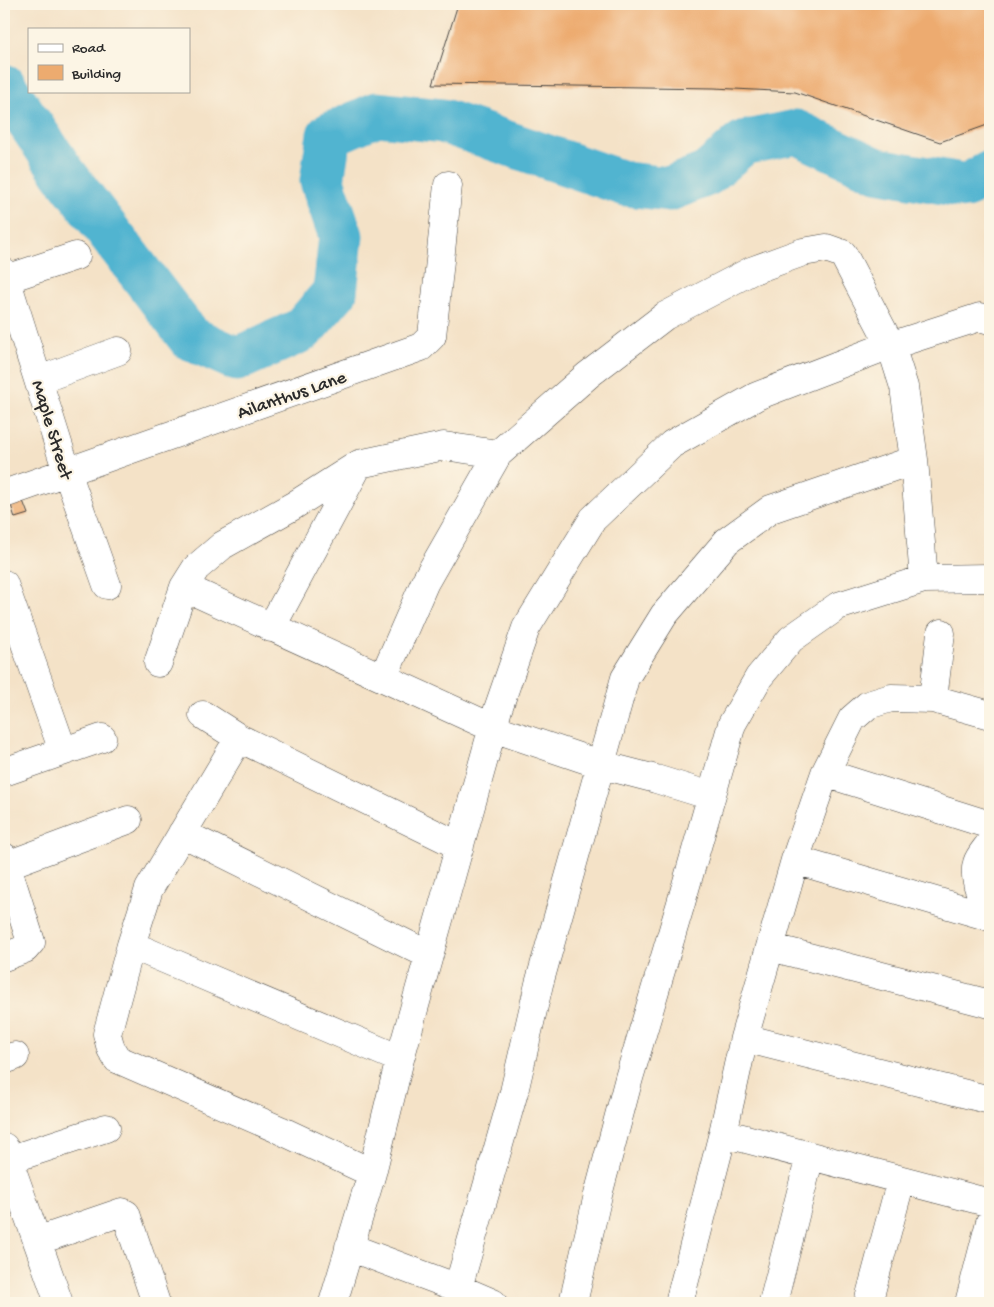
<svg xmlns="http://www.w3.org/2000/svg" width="994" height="1307" font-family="'Gochi Hand',sans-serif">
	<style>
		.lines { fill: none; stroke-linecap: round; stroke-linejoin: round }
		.river { stroke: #51b4d0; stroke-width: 45 }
		.building { fill: #edab6f }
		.minor-casing { stroke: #494642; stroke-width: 29 }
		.minor { stroke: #fff; stroke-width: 28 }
		.labels { text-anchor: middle; stroke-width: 4.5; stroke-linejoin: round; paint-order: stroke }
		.street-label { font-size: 19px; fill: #2b2b2b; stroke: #fcf5e5 }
	</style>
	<rect width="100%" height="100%" fill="#fcf5e5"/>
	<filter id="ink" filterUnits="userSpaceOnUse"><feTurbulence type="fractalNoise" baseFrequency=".02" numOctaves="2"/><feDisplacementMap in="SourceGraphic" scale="10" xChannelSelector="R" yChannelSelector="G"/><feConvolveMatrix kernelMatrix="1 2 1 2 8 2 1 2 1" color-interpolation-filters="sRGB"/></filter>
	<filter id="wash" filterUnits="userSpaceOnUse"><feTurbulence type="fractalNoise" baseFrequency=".0096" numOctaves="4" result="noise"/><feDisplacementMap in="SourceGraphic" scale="20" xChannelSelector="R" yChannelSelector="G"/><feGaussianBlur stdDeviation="1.12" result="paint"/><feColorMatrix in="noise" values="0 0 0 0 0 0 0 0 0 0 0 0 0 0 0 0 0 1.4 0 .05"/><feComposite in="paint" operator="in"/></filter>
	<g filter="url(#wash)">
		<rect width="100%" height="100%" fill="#f4e2c7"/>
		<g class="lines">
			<path class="river" d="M4,86L63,172L190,338L237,359L302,330L335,292L341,236L322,181L329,135L377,114L443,121L626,184L669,189L707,174L743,143L796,132L877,170L966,186L990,173"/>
		</g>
		<g id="blocks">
			<path class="building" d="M458,4H990V124L940,142L795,92L714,88L433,84Z
				M23,501L28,514L15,518L11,505Z"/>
		</g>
	</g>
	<g filter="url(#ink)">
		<use href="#blocks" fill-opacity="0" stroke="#494642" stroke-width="1"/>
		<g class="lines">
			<g class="minor-casing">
				<path id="minor" d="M4,272L67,472L107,585
					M6,279L76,256
					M39,380L118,351
					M4,494L421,347L432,336L448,185
					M4,584L63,751
					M184,587L493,728L602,765L656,779L711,796
					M271,628L358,466
					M941,633L933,699L990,715
					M158,663L184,587L196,568L223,545L293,506L359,464L444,446L498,454
					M383,678L425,582L498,454L588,375L665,316L751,271L803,252L826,248L843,254L891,346L904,387L914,460L924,579
					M203,715L239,738L460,846
					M239,738L149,889L131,945L107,1034L111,1049L117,1059L280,1130L372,1173
					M4,772L102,738
					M825,773L990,825
					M182,833L429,955
					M990,843C986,849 979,856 977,863C972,881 983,898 990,914
					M4,857L31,942L25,949L4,957
					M795,860L990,917
					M7,865L128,820
					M131,945L400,1059
					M770,947L990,1004
					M744,1038L990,1100
					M4,1060L15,1056
					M723,1133L990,1203
					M4,1147L59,1303
					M8,1160L106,1128
					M37,1241L122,1212L126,1214L156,1303
					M349,1247L458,1288L493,1303
					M458,1288L514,1092L539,984L625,678L664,615L727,541L771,509L914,460
					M333,1303L372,1173L400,1059L498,709L526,628L593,519L672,444L757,396L877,350L980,317L990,320
					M573,1303L598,1195L629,1078L681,903L732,724L759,677L791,639L838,606L924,579L990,578
					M679,1303L723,1133L744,1038L795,860L825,773L852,719L868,705L891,698L933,699
					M773,1303L810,1156
					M868,1303L901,1180
					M969,1303L990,1222"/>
			</g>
			<use href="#minor" class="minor"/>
		</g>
	</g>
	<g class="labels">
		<g class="street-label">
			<text transform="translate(291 393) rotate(-19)" y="7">Ailanthus Lane</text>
			<text transform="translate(54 429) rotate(73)" y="7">Maple Street</text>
		</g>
	</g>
	<rect width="994" height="1307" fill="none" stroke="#fcf5e5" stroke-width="20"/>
	<rect x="28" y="28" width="162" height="65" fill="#fcf5e5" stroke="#a8a49b"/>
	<rect x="38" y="44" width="25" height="8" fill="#ffffff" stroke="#a8a49b"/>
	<text x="72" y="52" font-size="15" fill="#2b2b2b">Road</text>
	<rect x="38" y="65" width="25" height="15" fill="#edab6f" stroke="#a8a49b"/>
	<text x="72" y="78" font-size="15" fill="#2b2b2b">Building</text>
</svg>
